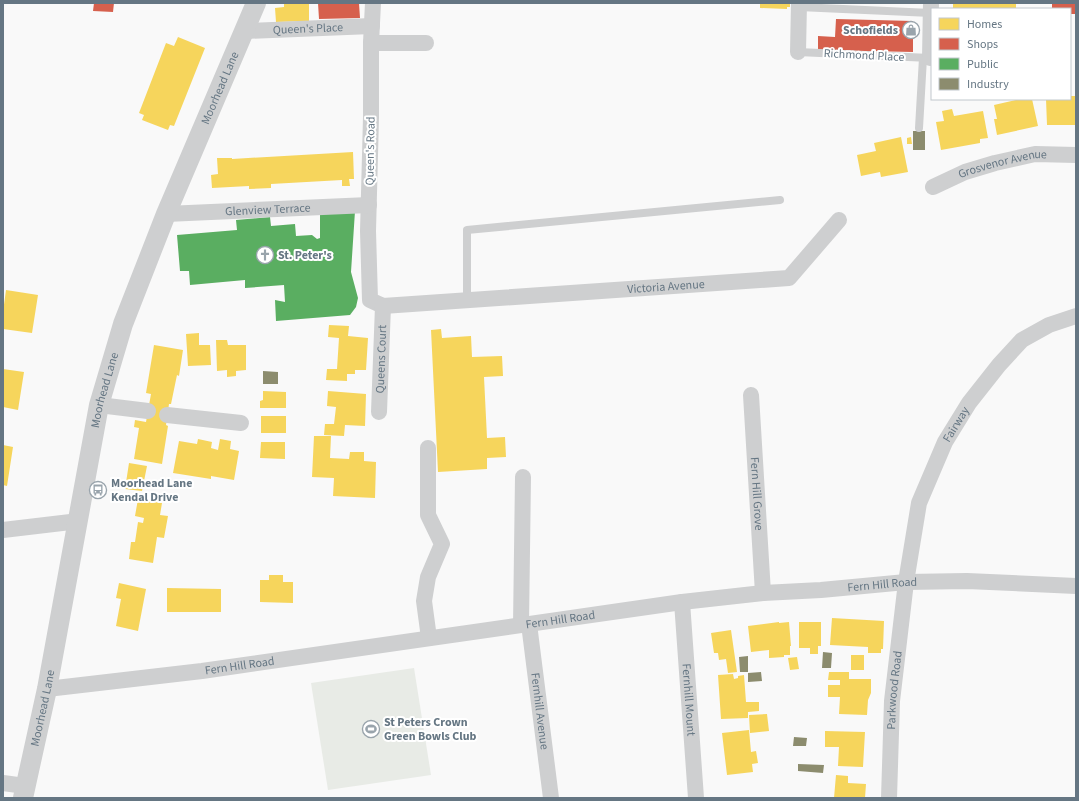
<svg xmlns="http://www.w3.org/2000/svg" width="1079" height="801" font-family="'Source Sans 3',sans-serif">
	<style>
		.green { fill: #e8ebe6 }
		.homes { fill: #f6d55c }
		.shops { fill: #d6604d }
		.public { fill: #5aae61 }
		.industry { fill: #8c8c6e }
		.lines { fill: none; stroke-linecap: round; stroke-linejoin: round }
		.service { stroke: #cecfd0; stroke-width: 8 }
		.minor { stroke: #cecfd0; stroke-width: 16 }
		.tertiary { stroke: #cecfd0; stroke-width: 20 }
		.labels { text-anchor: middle; stroke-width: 4; stroke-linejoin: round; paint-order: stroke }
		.street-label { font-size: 12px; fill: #657683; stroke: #fff }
		.poi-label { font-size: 12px; font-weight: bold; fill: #657683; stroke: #fff; text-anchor: start }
	</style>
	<rect width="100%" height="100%" fill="#f9f9f9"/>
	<path class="green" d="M414,668L431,775L328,790L311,683Z"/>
	<path class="homes" d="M284,3H309V21L276,22L275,8L284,7Z
		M760,3H790V7H787V9L760,8Z
		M953,3H1016V9H953Z
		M178,37L205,48L174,126L170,125L168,130L142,120L144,115L139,113L166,43L174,46Z
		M1070,96H1076V125H1047L1046,99H1070Z
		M1020,99H1032L1038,126L997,135L994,119H997L994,105Z
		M952,109L954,116L983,111L988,138L980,139V143L941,150L936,122L944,121L942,111Z
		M901,137L908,172L881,177L880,172L861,176L857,155L876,151L874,143Z
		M911,137L912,144H907V138Z
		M353,152L354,179H349L350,186H342V180L271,184V188L249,189V186L212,188L211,175L218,174L217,158H232V159Z
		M6,290L38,295L32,333L3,329V312Z
		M329,325L349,326L348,336L368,338L366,370H355V374H347V381L326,380L327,369H337L339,338L328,337Z
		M441,329L442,338L471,336L472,357L502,356L503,376L484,377L487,438L505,437L506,457L487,458V469L438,472L431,330Z
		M199,333V345H210L211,365L188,366L186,334Z
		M216,340H227L228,345H246V370L236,371V376L227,377V370L217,371Z
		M154,345L183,350L179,376L177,375L171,404H169L166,425L168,426L162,464L134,459L139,428L134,427L135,420L146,422L151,394L146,393Z
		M3,369L24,372L18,410L3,407Z
		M263,391L286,392V408H260V401L263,400Z
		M328,391L366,394L365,426L345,425L344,436L324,435L325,424H334L336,407L327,406Z
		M261,416H286V433H261Z
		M314,436H331L330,458L349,459L350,452H364V461L376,462L375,498L333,496L334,478L312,477Z
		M198,439L212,442L211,448L218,450L220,439L231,441L230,449L239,451L234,480L211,476V479L173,473L179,441L197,444Z
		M261,442H285V459L260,458Z
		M3,445L13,447L7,486L3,485Z
		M129,463L147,466L142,491L125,489Z
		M138,499L162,503L160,515L168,516L164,538L157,537L153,563L129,559L131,542H135L138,522L143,523L144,518L135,516Z
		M269,575H283V582H293V603L260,602V580H269Z
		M119,583L146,589L138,631L116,626L121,599L116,598Z
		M167,588L221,589V612H167Z
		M832,618L884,621L883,649H881V653H868V647L830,645Z
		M779,622V623L789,622L791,646H790V655H784V657L769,658V650L751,652L748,626Z
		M799,622H821V646H818V654H810V648H799Z
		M731,630L737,672L728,673L726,659L719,660L718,653H714L711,633Z
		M851,655H864V670H851Z
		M797,657L799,669L790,670L788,658Z
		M829,672H849V679H871V693L868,700L867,715L839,714L840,697H828V685H840V680H828Z
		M733,674L734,679L738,678V676L744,675L746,702H759V711L748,712V718L721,719L718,675Z
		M767,714L769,731L750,733L749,715Z
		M749,730L751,752L756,751L758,763L752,764L753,772L727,775L722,733Z
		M825,731L865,732L863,767L838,766L839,747H825Z
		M836,775L848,776V783L866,784L865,798H834Z"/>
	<path class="shops" d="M94,3H114L113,12L93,11Z
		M318,3H359L360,18L319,19Z
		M1052,3H1076V14H1070V9H1052Z
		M836,19L913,21V52L818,50V36L835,37Z"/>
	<path class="public" d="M355,211L351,272L358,298L356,307L350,315L276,321L275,300L285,302L284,285L245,288V280L190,285L189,271H180L177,235L237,230L236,220L270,217L271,226L295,224L296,236L312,235L317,239L320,238V212Z"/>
	<path class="industry" d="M913,131H925V150H913Z
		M263,371L278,372V384H263Z
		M823,652L832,653L831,668H822Z
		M748,656V672H740L739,657Z
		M761,672L762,681L748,682V673Z
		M794,737L807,738L806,746H793Z
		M798,764L824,765L823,773L798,771Z"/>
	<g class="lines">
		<path class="service" d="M799,7L931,13
			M798,52L930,58
			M919,128L923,58
			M467,301V230L780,200"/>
		<g class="minor">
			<path id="s1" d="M373,3L371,43V117L368,231L370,300L383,306L789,278L839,220"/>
			<path id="s2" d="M245,31L372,26"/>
			<path d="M371,43H426"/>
			<path d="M798,52L799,3"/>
			<path d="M930,58L931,3"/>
			<path id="s3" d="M933,187L965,172L995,163L1035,154L1076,155"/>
			<path id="s4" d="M166,214L369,205"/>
			<path id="s5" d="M751,395L763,593"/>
			<path d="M99,405L148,411"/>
			<path id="s6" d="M379,412L383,306"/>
			<path d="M167,415L241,423"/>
			<path d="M428,448V515L442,544L428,577L424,601L429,638"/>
			<path d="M3,530L79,521"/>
			<path id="s7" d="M682,602L696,798"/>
			<path id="s8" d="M529,624L551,798"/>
			<path d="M521,625L523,477"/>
			<path id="s9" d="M47,689L202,671L682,602L763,593L821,590L906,582L967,581L1076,586"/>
			<path d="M3,783L25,786"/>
			<path id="s10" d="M889,798L892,701L906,582L919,503L945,442L969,403L999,365L1022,340L1049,325L1076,316"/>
		</g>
		<path class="tertiary" id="s11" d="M23,798L47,689L99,405L123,324L166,214L256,3"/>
	</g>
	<defs>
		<g id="shop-ring" transform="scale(0.9)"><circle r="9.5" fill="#fff" stroke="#99a4ac" stroke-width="1.5"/><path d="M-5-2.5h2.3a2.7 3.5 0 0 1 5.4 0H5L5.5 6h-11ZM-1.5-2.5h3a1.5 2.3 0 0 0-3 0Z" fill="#99a4ac"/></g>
		<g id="church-ring" transform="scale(0.9)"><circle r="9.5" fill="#fff" stroke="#99a4ac" stroke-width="1.5"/><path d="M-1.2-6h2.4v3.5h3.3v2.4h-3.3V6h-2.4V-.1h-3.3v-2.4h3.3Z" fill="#99a4ac"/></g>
		<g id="bus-ring" transform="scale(0.9)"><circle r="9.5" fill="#fff" stroke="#99a4ac" stroke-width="1.5"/><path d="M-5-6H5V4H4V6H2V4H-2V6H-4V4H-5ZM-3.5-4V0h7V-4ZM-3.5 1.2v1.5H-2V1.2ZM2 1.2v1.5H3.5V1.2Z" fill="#99a4ac"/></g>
		<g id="stadium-ring" transform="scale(0.9)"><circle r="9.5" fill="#fff" stroke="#99a4ac" stroke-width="1.5"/><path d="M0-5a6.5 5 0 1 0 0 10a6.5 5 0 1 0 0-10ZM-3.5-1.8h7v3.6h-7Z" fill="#99a4ac"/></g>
	</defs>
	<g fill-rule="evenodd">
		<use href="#shop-ring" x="911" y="30"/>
		<use href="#church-ring" x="265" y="255"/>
		<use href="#bus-ring" x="98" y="490"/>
		<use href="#stadium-ring" x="371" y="729"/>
	</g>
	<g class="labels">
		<g class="street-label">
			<text dy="4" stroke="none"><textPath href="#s2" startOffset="63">Queen's Place</textPath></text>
			<text transform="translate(864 55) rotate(3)" y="4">Richmond Place</text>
			<text dy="4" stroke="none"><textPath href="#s11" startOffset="740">Moorhead Lane</textPath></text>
			<text transform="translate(370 151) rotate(-89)" y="4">Queen's Road</text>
			<text dy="4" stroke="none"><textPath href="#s3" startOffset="74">Grosvenor Avenue</textPath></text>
			<text dy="4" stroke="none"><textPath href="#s4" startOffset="102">Glenview Terrace</textPath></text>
			<text dy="4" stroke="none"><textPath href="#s1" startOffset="595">Victoria Avenue</textPath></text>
			<text dy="4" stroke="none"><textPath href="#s6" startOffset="53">Queens Court</textPath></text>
			<text dy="4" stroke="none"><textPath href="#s11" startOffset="416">Moorhead Lane</textPath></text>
			<text dy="4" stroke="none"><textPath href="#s10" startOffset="384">Fairway</textPath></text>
			<text dy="4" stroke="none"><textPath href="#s5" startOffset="99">Fern Hill Grove</textPath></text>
			<text dy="4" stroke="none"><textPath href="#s9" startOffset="842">Fern Hill Road</textPath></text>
			<text dy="4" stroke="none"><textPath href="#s9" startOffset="518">Fern Hill Road</textPath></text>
			<text dy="4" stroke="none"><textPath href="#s9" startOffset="194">Fern Hill Road</textPath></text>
			<text dy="4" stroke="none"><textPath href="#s10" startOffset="108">Parkwood Road</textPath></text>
			<text dy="4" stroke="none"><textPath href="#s7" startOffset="98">Fernhill Mount</textPath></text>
			<text dy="4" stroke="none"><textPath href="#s11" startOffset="92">Moorhead Lane</textPath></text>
			<text dy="4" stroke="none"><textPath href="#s8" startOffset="88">Fernhill Avenue</textPath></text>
		</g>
		<g class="poi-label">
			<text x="898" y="34" text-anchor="end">Schofields</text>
			<text x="278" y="259">St. Peter's</text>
			<text x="111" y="487">Moorhead Lane<tspan x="111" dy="14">Kendal Drive</tspan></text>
			<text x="384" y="726">St Peters Crown<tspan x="384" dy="14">Green Bowls Club</tspan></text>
		</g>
	</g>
	<rect width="1079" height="801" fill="none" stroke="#657683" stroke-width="8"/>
	<rect x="931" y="8" width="140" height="92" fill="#ffffff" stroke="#c1c8cd"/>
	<rect x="939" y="18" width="20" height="12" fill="#f6d55c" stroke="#c1c8cd"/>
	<text x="967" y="28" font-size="12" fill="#657683">Homes</text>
	<rect x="939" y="38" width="20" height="12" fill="#d6604d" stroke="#c1c8cd"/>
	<text x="967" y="48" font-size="12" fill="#657683">Shops</text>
	<rect x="939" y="58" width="20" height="12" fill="#5aae61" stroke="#c1c8cd"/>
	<text x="967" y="68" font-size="12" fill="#657683">Public</text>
	<rect x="939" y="78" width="20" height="12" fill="#8c8c6e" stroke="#c1c8cd"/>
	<text x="967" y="88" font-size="12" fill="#657683">Industry</text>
</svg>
